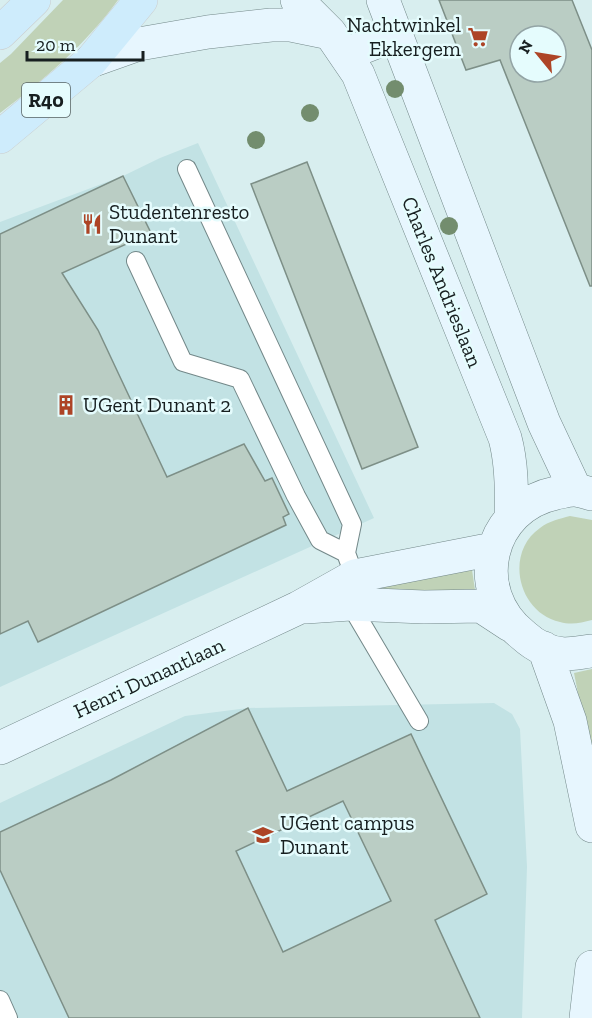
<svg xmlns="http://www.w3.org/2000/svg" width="592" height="1018" font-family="'Zilla Slab',serif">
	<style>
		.built { fill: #c2e2e4 }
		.green { fill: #c0d2b7 }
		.building { fill: #bacdc4; stroke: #7d8f87; stroke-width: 1.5; fill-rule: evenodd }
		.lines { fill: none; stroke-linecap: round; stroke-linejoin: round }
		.lane-casing { stroke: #738889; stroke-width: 20 }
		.secondary-casing { stroke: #738889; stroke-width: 34 }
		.primary-casing { stroke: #cccece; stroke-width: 34 }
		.lane { stroke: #fff; stroke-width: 18 }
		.secondary { stroke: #e7f6fe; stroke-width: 33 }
		.primary { stroke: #ceecfc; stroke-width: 33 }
		.tree { fill: #738d6e }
		.labels { text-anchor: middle; stroke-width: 5; stroke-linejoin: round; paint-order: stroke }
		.shield { fill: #e5fcfd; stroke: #556162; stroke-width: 1.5 }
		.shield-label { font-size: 20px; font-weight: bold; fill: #171f20 }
		.poi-label { font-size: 21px; fill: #171f20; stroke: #e5fcfd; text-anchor: start }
		.street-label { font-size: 21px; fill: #171f20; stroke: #e5fcfd }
	</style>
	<rect width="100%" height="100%" fill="#d8eeef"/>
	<path class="built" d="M198,143L374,518L0,687V222L123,176L160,158Z
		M494,703L512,714L520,729L527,867L522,1018H0V803L185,716L248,708Z"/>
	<path class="green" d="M63,0H118C86,44 44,80 0,113V63L11,54Z
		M570,516L592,520V620C581,623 571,625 560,622C518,613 504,553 540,528C549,521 559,519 570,516Z
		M472,570L475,590L380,593L378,584Z
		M592,669V764L574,673Z"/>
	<path class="building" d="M439,0H572L592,50V286H590L500,60L466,70ZM520,36H556V72H520Z
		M307,162L418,447L362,469L251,184Z
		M123,176L151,233L62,273L98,330L167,477L244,444L265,481L272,478L289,514L283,517L286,525L38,642L28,621L0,634V234Z
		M248,708L287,791L411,734L487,894L435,920L480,1018H69L0,870V832L111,780ZM343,801L391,901L283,952L236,851Z"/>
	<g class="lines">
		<g class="lane-casing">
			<path id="lane" d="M187,169L352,524L346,553
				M136,261L183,362L240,379L296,496L320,540L346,553L350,564
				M350,604L419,721
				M0,1000L8,1018"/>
		</g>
		<g class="secondary-casing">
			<path id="secondary" d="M297,0L330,33L358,74L505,438C512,464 512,491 511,518
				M383,0L544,423L575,489
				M346,54L397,34
				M91,61L139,44L208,32L271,25H291L330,33
				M592,494C587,493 580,490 574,490C568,490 562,492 556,493C488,507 468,591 523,635C534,645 549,653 564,654C573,654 583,652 592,651
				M306,607L350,604L424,607L481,606L510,625
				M544,648L570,721L592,826
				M0,748L298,608L355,576L493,549
				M586,1018L592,967"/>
		</g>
		<g class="primary-casing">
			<path id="primary" d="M0,33L34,0
				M0,137L91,61L141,0"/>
		</g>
		<use href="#lane" class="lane"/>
		<use href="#secondary" class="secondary"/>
		<use href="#primary" class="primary"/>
	</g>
	<g class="tree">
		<circle cx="395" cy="89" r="9"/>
		<circle cx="310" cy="113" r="9"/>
		<circle cx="256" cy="140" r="9"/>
		<circle cx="449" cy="226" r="9"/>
	</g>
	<defs>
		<g id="supermarket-bare" transform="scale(1.62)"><path d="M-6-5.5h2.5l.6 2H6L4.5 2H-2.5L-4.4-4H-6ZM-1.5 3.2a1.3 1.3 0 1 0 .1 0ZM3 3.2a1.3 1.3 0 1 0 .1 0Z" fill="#ad4426" stroke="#e5fcfd" stroke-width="2.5" paint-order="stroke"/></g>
		<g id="restaurant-bare" transform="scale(1.62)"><path d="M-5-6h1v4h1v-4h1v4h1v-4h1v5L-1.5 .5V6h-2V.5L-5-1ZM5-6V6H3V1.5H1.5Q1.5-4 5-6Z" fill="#ad4426" stroke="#e5fcfd" stroke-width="2.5" paint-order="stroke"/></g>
		<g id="building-bare" transform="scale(1.62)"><path d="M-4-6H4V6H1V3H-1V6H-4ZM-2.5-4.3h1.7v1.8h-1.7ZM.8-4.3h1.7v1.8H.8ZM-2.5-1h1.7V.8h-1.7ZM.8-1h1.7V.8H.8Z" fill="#ad4426" stroke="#e5fcfd" stroke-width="2.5" paint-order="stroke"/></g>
		<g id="university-bare" transform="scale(1.62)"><path d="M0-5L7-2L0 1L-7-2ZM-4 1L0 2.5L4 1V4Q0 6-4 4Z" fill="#ad4426" stroke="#e5fcfd" stroke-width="2.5" paint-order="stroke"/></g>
	</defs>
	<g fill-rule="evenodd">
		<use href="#supermarket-bare" x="478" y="37"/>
		<use href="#restaurant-bare" x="92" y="224"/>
		<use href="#building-bare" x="66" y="405"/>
		<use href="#university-bare" x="263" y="835"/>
	</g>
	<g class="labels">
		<rect class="shield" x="22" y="83" width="48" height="34" rx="4.5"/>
		<g class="shield-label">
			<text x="46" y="107">R40</text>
		</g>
		<g class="poi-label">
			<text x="461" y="32" text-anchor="end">Nachtwinkel<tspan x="461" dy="24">Ekkergem</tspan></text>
			<text x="109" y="219">Studentenresto<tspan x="109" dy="24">Dunant</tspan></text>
			<text x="83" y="412">UGent Dunant 2</text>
			<text x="280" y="830">UGent campus<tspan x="280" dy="24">Dunant</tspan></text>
		</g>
		<g class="street-label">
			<text transform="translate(442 282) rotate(68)" y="7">Charles Andrieslaan</text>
			<text transform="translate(149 678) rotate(-25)" y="7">Henri Dunantlaan</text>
		</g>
	</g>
	<g transform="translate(538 54) rotate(300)"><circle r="28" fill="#e5fcfd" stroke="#93a4a5" stroke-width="1.5"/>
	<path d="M0-4.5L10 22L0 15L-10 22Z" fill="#ad4426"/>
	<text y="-9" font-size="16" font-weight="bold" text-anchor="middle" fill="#171f20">N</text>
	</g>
	<path d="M27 51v9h116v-9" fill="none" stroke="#171f20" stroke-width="3"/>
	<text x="36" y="51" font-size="18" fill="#171f20" stroke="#e5fcfd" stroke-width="4.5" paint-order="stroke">20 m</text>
</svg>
